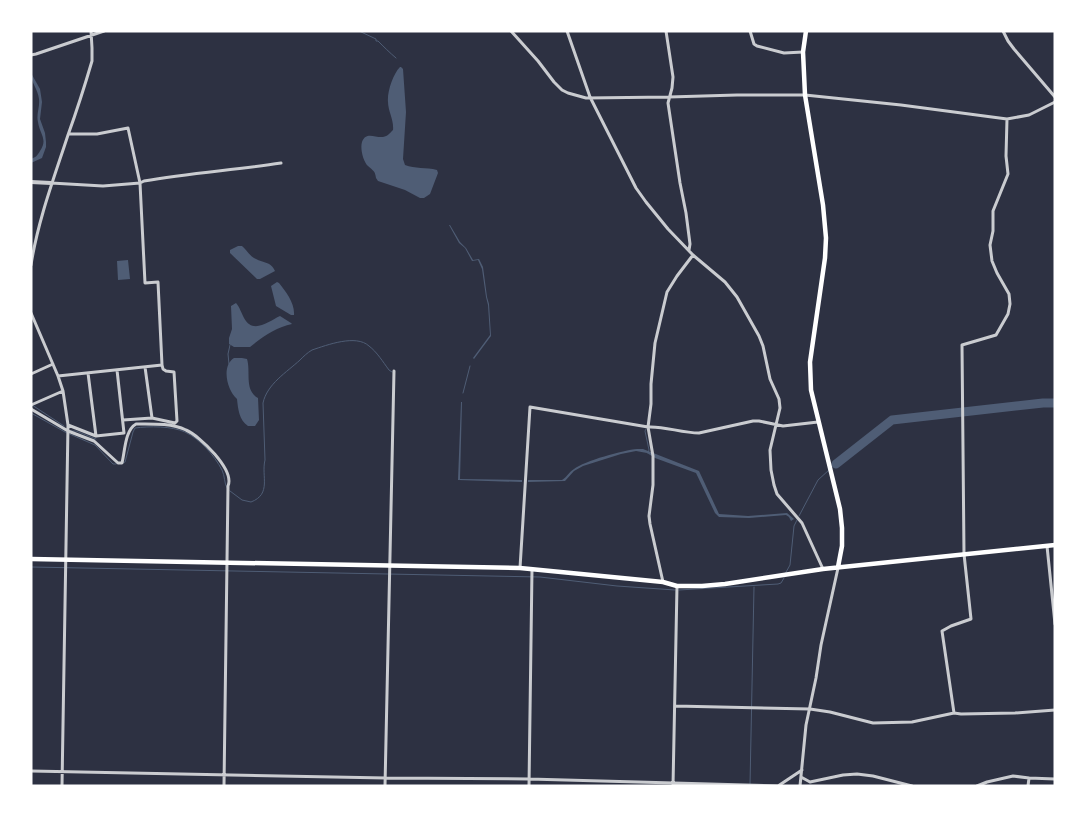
<svg xmlns="http://www.w3.org/2000/svg" width="1086" height="817" font-family="'Alegreya Sans',sans-serif">
	<style>
		.water { fill: #4f5d75 }
		.lines { fill: none; stroke-linecap: round; stroke-linejoin: round }
		.stream { stroke: #4f5d75; stroke-width: 1 }
		.river { stroke: #4f5d75; stroke-width: 9 }
		.minor { stroke: #caccd0; stroke-width: 3 }
		.tertiary { stroke: #caccd0; stroke-width: 4 }
		.secondary { stroke: #fff; stroke-width: 4.5 }
	</style>
	<rect width="100%" height="100%" fill="#2d3142"/>
	<path class="water" d="M400,67H401L403,69L406,112L403,159L405,165C415,169 426,167 437,170L438,173L430,194L424,198H420L405,190L378,181L376,178C375,170 373,171 368,166C363,161 360,148 362,142C366,131 375,138 383,137C388,136 390,133 393,130C394,120 388,111 388,102C387,92 393,74 400,67Z
		M31,73L40,89L42,102L40,119L45,133L46,142V147L42,158L31,163V159C36,157 37,156 40,151C48,139 40,135 38,122C36,115 40,107 39,99C38,89 31,83 31,73Z
		M449,225H450L460,242L466,248L473,260L479,259L483,267L487,297L489,304L491,336L474,359L473,358L490,335L488,305L486,297L482,269L478,260L472,261L465,248L459,243Z
		M238,246H242C246,249 249,255 254,258C262,263 271,261 275,271L260,279H257L230,253V250Z
		M128,260L130,279L118,280L117,261Z
		M277,282L279,283C286,292 295,303 294,315H291L276,306L271,286Z
		M236,303C240,308 241,312 244,318C253,335 269,321 280,316L291,323L292,324C277,327 262,337 250,347H234L229,344V338L232,329L231,306Z
		M234,358H242L247,359C251,372 244,390 258,398L259,420L255,426H248C239,420 238,409 237,399C227,390 221,366 234,358Z
		M461,402H462L460,479L522,480V482L458,480Z
		M637,449H643L699,471L719,514L748,516L787,513L794,519L791,521L789,517L786,515L749,518L719,517L715,513L696,473L655,458L647,453L636,451L621,454L583,466L574,471L565,481L528,482V480H562C567,477 569,472 574,469C584,461 624,450 637,449Z"/>
	<g class="lines">
		<path class="stream" d="M359,31L376,39V41H378C383,46 390,53 396,58
			M229,364L228,354L230,345
			M463,393L470,366
			M32,405L64,426
			M31,413L65,432L95,445L113,464H116
			M646,429L645,431L649,450L648,453
			M71,431H76L96,439
			M123,463L125,462L133,432L135,428C149,426 172,426 185,432C200,439 214,455 222,470C225,476 224,483 227,488
			M832,467L836,464
			M230,491L242,500L251,502C272,494 261,476 265,460L263,403C267,384 287,372 300,360C304,356 307,353 312,350C327,345 356,334 369,346C377,352 383,362 389,370L392,372
			M799,516L818,480L829,470
			M31,567L540,577L617,586L675,590
			M785,574L790,565L794,526L797,520
			M679,590L778,584L781,583L784,578
			M750,785L754,587"/>
		<path class="river" d="M836,464L892,420L1043,403H1055"/>
		<path class="minor" d="M511,31L538,61L554,82L562,90L568,93L586,98L669,97L737,95H805L901,105L1007,119L1029,115L1055,102
			M567,31L590,97L636,188L646,202L668,229L693,255L725,282L737,297L759,336L763,346L770,379L779,399L780,408L770,450L771,470L774,485L777,494L802,523L823,569
			M666,31L673,77L672,88L668,103L680,183L686,213L690,244L689,250
			M750,31L754,44L757,46L784,53L803,52
			M1003,31L1008,41L1014,49L1055,97
			M31,55L36,54L104,31
			M69,134H97L128,128L140,183L145,283L158,282L162,365L163,369L166,371L174,372L177,421L175,423L152,418L123,420
			M51,183L103,186L140,183L144,181C189,173 235,170 281,163
			M31,265C38,220 54,178 68,135C77,110 85,85 92,61V48L91,31
			M31,313L58,376L63,391L68,425L62,786
			M145,367L152,418
			M88,373L96,436
			M31,374L53,364
			M58,376L162,365
			M31,405L63,391
			M31,409L68,431L94,441L118,463H122C125,451 125,430 136,424C152,424 171,423 186,430C200,436 235,470 228,486L224,786
			M68,425L96,436L124,433L117,370
			M1047,546L1055,624
			M520,568L530,407L648,427C665,426 681,433 699,433L753,421H759L783,426L818,422
			M663,582L650,524L649,516L653,485V456L648,427L651,404V384L655,343L667,292L677,276L693,255
			M675,706L810,709L830,712L873,723L912,722L954,713L961,714L1015,713L1055,710
			M954,713L942,631L951,626L971,619L964,554L962,345L996,335L1008,314L1010,304L1009,294L997,273L992,261L990,245L993,231V211L1008,174L1006,156L1007,119
			M31,771L386,778L529,779L778,786L802,770
			M801,777L810,782L843,775L857,774L873,776L912,786
			M385,786L394,371
			M529,786L532,569
			M673,786L677,586
			M800,786L806,725L816,678L821,645L838,568
			M977,786L987,782L1013,776L1029,778L1055,779
			M1028,786L1029,778"/>
		<path class="tertiary" d="M31,182L51,183"/>
		<path class="secondary" d="M806,31L803,52L805,95L823,205L826,238L825,258L810,362L811,390L840,509L842,528V546L838,567
			M31,559L520,568L663,582L677,586H702L725,584L823,569L1055,545"/>
	</g>
	<rect width="1086" height="817" fill="none" stroke="#ffffff" stroke-width="65"/>
</svg>
